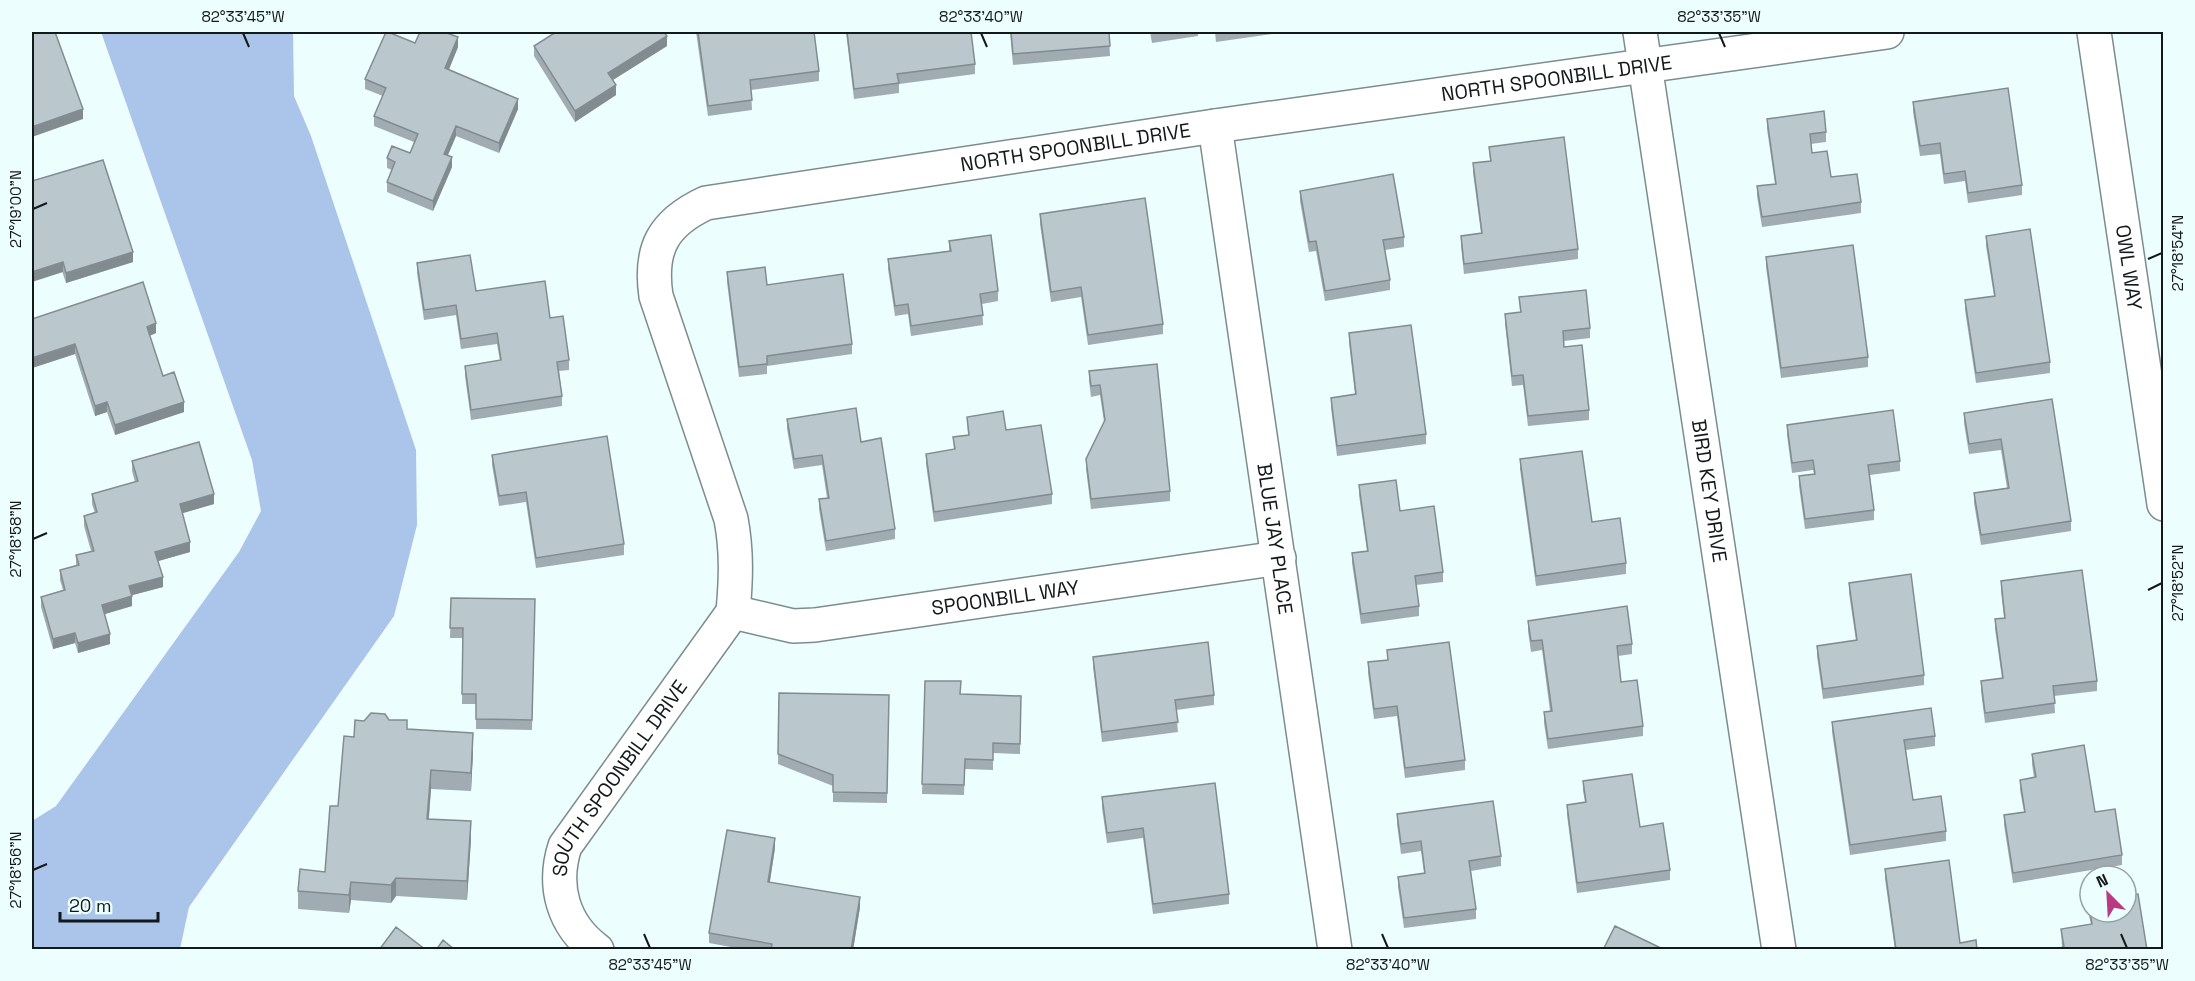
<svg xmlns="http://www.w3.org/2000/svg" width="2195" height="981" font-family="'Space Grotesk',sans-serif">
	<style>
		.water { fill: #aac4ea }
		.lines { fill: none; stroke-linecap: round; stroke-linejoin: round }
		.minor-casing { stroke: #7d8c8c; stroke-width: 36 }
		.tertiary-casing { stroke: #7d8c8c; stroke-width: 36 }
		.minor { stroke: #fff; stroke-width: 33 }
		.tertiary { stroke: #fff; stroke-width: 33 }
		.wall { fill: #a0acb1 }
		.shaded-wall { fill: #828c90 }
		.building { fill: #bac8ce; stroke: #828c90; stroke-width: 1.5 }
		.ticks { fill: none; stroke: #131818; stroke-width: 2 }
		.labels { text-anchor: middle; stroke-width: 4.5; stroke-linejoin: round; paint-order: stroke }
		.street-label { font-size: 20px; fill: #131818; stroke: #edfefe }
		.neatline { fill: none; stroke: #131818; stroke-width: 2 }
		.ticks-label { font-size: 15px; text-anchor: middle; fill: #131818 }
	</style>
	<rect width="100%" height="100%" fill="#edfefe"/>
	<path class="water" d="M101,32H293L294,96L311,136L416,450L417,525L394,616L189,907L180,949H32V821L56,806L239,552L261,511L252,460Z"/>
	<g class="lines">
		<g class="minor-casing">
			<g id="minor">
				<path id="s1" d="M2094,32L2164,504"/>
				<path id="s2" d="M1215,126L1335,950"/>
				<path id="s3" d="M733,612C736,580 737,551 731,519L656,296C649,249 663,223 706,203L1215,126L1887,32"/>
				<path id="s4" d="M733,612L793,626L815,625L1279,558"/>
				<path id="s5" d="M597,950C563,925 552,886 565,846L733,612"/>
			</g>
		</g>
		<g class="tertiary-casing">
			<g id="tertiary">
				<path id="s6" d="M1640,32L1779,950"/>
			</g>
		</g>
		<use href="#minor" class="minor"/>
		<use href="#tertiary" class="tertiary"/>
	</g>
	<path class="wall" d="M696,32H814L819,71V81L751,90L752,110L708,116Z
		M846,32H971L975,64V74L899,84V93L854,99Z
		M998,32H1109L1110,56L1013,65L1010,32L998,33Z
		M1150,32H1198V36L1152,43Z
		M1215,32H1272V34L1216,42Z
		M1301,32H1315L1302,34Z
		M415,43L458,47L449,70L518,109L499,153L456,136L448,155L452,167L433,211L387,192V182L392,170L387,168V158L410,153L414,142L374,126V116L383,96L365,89V79Z
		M534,46H667L613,80L616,95L575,122L534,56Z
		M1913,102L2022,185V195L1968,203L1965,181L1944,184L1940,154L1920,156L1913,112Z
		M1767,119L1826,132V142L1811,144L1812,153L1831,177L1861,202V213L1762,227L1757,196V186L1775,184L1767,129Z
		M1489,147L1578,249V259L1464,274L1461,246V236L1481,233L1473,173V163L1490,161Z
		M32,181L133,262L66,283Z
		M1300,191L1404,237V247L1385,250L1390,280V290L1325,301L1316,251L1309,252L1300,201Z
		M1040,214L1163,324V334L1088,345L1081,297L1051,302L1040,224Z
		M1986,236L2050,362V373L1976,383L1965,310V300L1994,296L1986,246Z
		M949,241L998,291V301L982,304L983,325L911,336L908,314L895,316L888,269V259L949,251Z
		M1766,257L1868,357V367L1781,378L1766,267Z
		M417,263L476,291L550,318L569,360V370L559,371L562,396V406L471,420L465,376V366L500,361L497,344L461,349L456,315L424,320L417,273Z
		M727,272L767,285L852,344V354L767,366V374L739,377L727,282Z
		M1519,297L1590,328V338L1564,341V347L1589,410V420L1528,426L1523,385L1512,386L1505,324V314L1520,312Z
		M32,319L156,333L149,336L163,376L184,412L115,435L107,412L95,416L75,354L32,368Z
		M1349,333L1426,434V444L1337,456L1331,408V398L1355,395L1349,343Z
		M1157,364L1170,491V501L1091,509L1086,469V459L1104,422L1100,395L1091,397L1089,381V371Z
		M2052,399L2071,521V531L1981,545L1974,503V493L2007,488L2001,450L1969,454L1964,423V413Z
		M967,417L1006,430L1052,494V504L934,522L926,464V454L954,450L953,437L968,435Z
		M787,419L861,442L895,529V539L826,551L819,509V499L827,498L822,465L794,469L787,429Z
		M1787,425L1900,461V471L1870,475L1874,510V520L1805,529L1799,486V476L1814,474L1813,470L1792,473L1787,435Z
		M492,455L624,544V555L536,568L526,502L499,506L492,465Z
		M1520,459L1592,522L1626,563V574L1536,586L1520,469Z
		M132,461L214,504L182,513L190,552L158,561L163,587L132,595V606L104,614L110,644L78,653L75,643L53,649L41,607V597L63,590L60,580V570L76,565V555L91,551L84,526V516L95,513L92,504V494L135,482L132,471Z
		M1359,485L1400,511L1443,572V582L1416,585L1419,606V616L1361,624L1352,563V553L1367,551L1359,495Z
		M2001,581L2097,681V691L2054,696L2055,713L1985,723L1981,691V681L2002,678L1995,629V619L2004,618L2001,591Z
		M1849,583L1924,675V685L1823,699L1817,656V646L1856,641L1849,593Z
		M451,598L535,599L532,730L476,729V704H462L463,638H450Z
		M1528,621L1632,644V654L1618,656L1621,682L1643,726V736L1548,749L1544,723V712L1550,711L1542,650L1531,652L1528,631Z
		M1387,650L1465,760V770L1405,778L1397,716L1374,719L1368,673V662L1387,660Z
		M1093,657L1214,695V705L1176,710L1178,732L1102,742L1093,667Z
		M925,681L961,694L1021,696L1020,754L993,753V770L965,769L964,795L922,794Z
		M779,693L889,695L887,803L833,802V786L778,764Z
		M389,720L407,730L473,752L471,791L431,789L429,819L471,839L467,900L396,896L391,903L351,900L349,913L298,909V891L325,872L338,806L354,737L364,721Z
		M1832,722L1935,736V746L1906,750L1913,800L1946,831V841L1850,855L1832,732Z
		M2032,754L2095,812L2122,855V865L2013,883L2004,825V815L2024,812L2020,790V780L2034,778L2032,764Z
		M1583,781L1670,870V880L1577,893L1567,815V805L1585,802L1583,791Z
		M1102,797L1229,894V904L1153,914L1143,838L1107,843L1102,808Z
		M1397,814L1501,856V866L1471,871L1476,909V919L1404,928L1398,887V877L1424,873L1421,851L1401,854L1397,824Z
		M775,848L770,882L860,907L853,950H747L709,943V933Z
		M1885,869L1960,943L1977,950H1895L1885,879Z
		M2088,902L2147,950L2062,947L2061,929L2091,924L2088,912Z"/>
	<path class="shaded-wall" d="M667,36V46L608,83V73Z
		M458,37V47L445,78V68Z
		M616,85V95L575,122V111Z
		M518,99V109L499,153V143Z
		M83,109V119L32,137V127Z
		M456,126V136L444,164V154Z
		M452,157V167L433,211V201Z
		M133,252V262L66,283V273Z
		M63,262V272L32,282V272Z
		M156,323V333L147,337V327Z
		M75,344V354L32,368V358Z
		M107,402V412L95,416V406Z
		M184,402V412L115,435V425Z
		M214,494V504L180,514V504Z
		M190,542V552L155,562V552Z
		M163,577V587L129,596V586Z
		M132,596V606L102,615V605Z
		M75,633V643L53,649V639Z
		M110,634V644L78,653V643Z
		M473,733V752L471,791V773Z
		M431,770V789L427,837V819Z
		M471,821V839L467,900V881Z
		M775,838V848L768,892V882Z
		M396,878V896L391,903V885Z
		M351,882V900L349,913V895Z
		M860,897V907L853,950H851Z"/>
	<path class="building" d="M32,32H55L83,109L32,127Z
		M386,32H388L415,43L420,32H444L458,37L445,68L518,99L499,143L456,126L444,154L452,157L433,201L387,182L395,162L387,158L392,146L410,153L418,134L374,116L386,88L365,79Z
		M556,32H664L667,36L608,73L616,85L575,111L534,46Z
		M698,32H814L819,71L750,80L752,100L708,106Z
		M847,32H971L975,64L897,74L899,83L854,89Z
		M1011,32H1109L1110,46L1013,54Z
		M2008,88L2022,185L1968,193L1965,171L1944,174L1940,143L1920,146L1913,102Z
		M1824,111L1826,132L1810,134L1812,153L1827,151L1831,177L1857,174L1861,202L1762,217L1757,186L1776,184L1767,119Z
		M1564,137L1578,249L1464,264L1461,236L1482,233L1473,163L1491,161L1489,147Z
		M103,160L133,252L66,273L63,262L32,272V181Z
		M1393,174L1404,237L1383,240L1390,280L1325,291L1316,241L1309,242L1300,191Z
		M1145,198L1163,324L1088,335L1081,287L1051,292L1040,214Z
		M2030,229L2050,362L1976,373L1965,300L1995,296L1986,236Z
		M991,235L998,291L980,294L983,315L911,326L908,304L895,306L888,259L951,251L949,241Z
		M1853,245L1868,357L1781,368L1766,257Z
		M470,255L476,291L545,281L550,318L563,316L569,360L557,362L562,396L471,410L465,366L501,360L497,333L461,339L456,305L424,310L417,263Z
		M765,267L767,285L843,274L852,344L767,356V364L739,367L727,272Z
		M143,282L156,323L147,327L163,376L174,372L184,402L115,425L107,402L95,406L75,344L32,358V319Z
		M1586,290L1590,328L1563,331L1564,347L1582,345L1589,410L1528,416L1523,375L1512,376L1505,314L1521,312L1519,297Z
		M1411,325L1426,434L1337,446L1331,398L1356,394L1349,333Z
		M1157,364L1170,491L1091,499L1086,459L1105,420L1100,385L1091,386L1089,371Z
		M2052,399L2071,521L1981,535L1974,493L2009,488L2001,439L1969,444L1964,413Z
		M856,408L861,442L881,438L895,529L826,541L819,499L829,498L822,455L794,459L787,419Z
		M1893,410L1900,461L1868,465L1874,510L1805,519L1799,476L1815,474L1813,460L1792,463L1787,425Z
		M1003,411L1006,430L1041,425L1052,494L934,512L926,454L955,449L953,437L969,435L967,417Z
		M607,436L624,544L536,558L526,492L499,496L492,455Z
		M199,442L214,494L180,504L190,542L155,552L163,577L129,586L132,596L102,605L110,634L78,643L75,633L53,639L41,597L65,590L60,570L79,565L76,555L94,551L84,516L97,512L92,494L138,481L132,461Z
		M1582,451L1592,522L1620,518L1626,563L1536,576L1520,459Z
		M1396,480L1400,511L1434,506L1443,572L1415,576L1419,606L1361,614L1352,553L1368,551L1359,485Z
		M2082,570L2097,681L2053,686L2055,703L1985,713L1981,681L2003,678L1995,619L2005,618L2001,581Z
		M1911,574L1924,675L1823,689L1817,646L1857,640L1849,583Z
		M451,598L535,599L532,720L476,719V694H462L463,628H450Z
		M1627,606L1632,644L1617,646L1621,682L1637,680L1643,726L1548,739L1544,712L1552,711L1542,640L1531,641L1528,621Z
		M1208,642L1214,695L1175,700L1178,722L1102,732L1093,657Z
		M1449,642L1465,760L1405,768L1397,706L1374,709L1368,662L1388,660L1387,650Z
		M925,681H961L960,694L1021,696L1020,744L993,743V760L965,759L964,785L922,784Z
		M779,693L889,695L887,793L833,792V775L778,754Z
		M1931,708L1935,736L1904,740L1913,800L1941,796L1946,831L1850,845L1832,722Z
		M371,713L385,714L389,720H407V729L473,733L471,773L431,770L427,819L471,821L467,881L396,878L391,885L351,882L349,895L298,891L300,869L325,872L330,806H338L344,736L354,737L355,720L364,721Z
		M2084,745L2095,812L2115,809L2122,855L2013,873L2004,815L2025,812L2020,780L2036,777L2032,754Z
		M1632,774L1640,827L1663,823L1670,870L1577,883L1567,805L1586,802L1583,781Z
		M1215,783L1229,894L1153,904L1143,828L1107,833L1102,797Z
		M1493,801L1501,856L1469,861L1476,909L1404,918L1398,877L1425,873L1421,841L1401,844L1397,814Z
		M727,830L775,838L768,882L860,897L851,950H771L772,944L709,933Z
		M1949,860L1960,943L1976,940L1977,950H1896L1885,869Z
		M2138,894L2147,950H2049L2064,947L2061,929L2092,924L2090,912H2126V896Z
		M1615,926L1665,950H1603Z
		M396,927L426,950H379Z
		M443,940L455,950H436Z"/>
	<path class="ticks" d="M243,33L249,47M981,33L987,47M1719,33L1725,47M33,209L47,203M2148,259L2162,253M33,539L47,533M2148,590L2162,583M33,870L47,864M644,934L650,948M1382,934L1388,948M2121,934L2127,948"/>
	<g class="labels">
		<g class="street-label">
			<text dy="7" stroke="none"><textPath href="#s3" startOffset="1304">NORTH SPOONBILL DRIVE</textPath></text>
			<text dy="7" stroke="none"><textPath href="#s3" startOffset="818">NORTH SPOONBILL DRIVE</textPath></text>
			<text dy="7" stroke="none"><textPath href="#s1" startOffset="238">OWL WAY</textPath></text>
			<text dy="7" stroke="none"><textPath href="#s6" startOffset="464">BIRD KEY DRIVE</textPath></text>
			<text dy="7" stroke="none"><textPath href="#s2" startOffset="417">BLUE JAY PLACE</textPath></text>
			<text dy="7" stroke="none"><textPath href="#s4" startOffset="276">SPOONBILL WAY</textPath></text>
			<text dy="7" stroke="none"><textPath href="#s5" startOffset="202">SOUTH SPOONBILL DRIVE</textPath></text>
		</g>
	</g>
	<rect width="2195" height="981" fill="none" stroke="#edfefe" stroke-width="66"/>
	<g transform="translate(2108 894) rotate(336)"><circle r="28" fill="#edfefe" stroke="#96a2a2" stroke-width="1.5"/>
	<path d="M0-4.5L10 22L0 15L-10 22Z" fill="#b93983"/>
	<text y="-9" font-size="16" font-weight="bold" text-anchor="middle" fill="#131818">N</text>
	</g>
	<path d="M60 912v9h98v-9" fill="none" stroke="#131818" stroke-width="3"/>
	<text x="69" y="912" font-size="18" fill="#131818" stroke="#edfefe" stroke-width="4.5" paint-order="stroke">20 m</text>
	<rect x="33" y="33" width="2129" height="915" class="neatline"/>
	<g class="ticks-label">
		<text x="243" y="22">82°33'45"W</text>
		<text x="981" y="22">82°33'40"W</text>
		<text x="1719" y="22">82°33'35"W</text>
		<text transform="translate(16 209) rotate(-90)" y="5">27°19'00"N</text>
		<text transform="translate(2178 253) rotate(-90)" y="5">27°18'54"N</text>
		<text transform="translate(16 539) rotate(-90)" y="5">27°18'58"N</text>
		<text transform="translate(2178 583) rotate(-90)" y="5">27°18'52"N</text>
		<text transform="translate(16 870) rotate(-90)" y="5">27°18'56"N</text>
		<text x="650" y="970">82°33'45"W</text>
		<text x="1388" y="970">82°33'40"W</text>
		<text x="2127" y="970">82°33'35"W</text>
	</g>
</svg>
